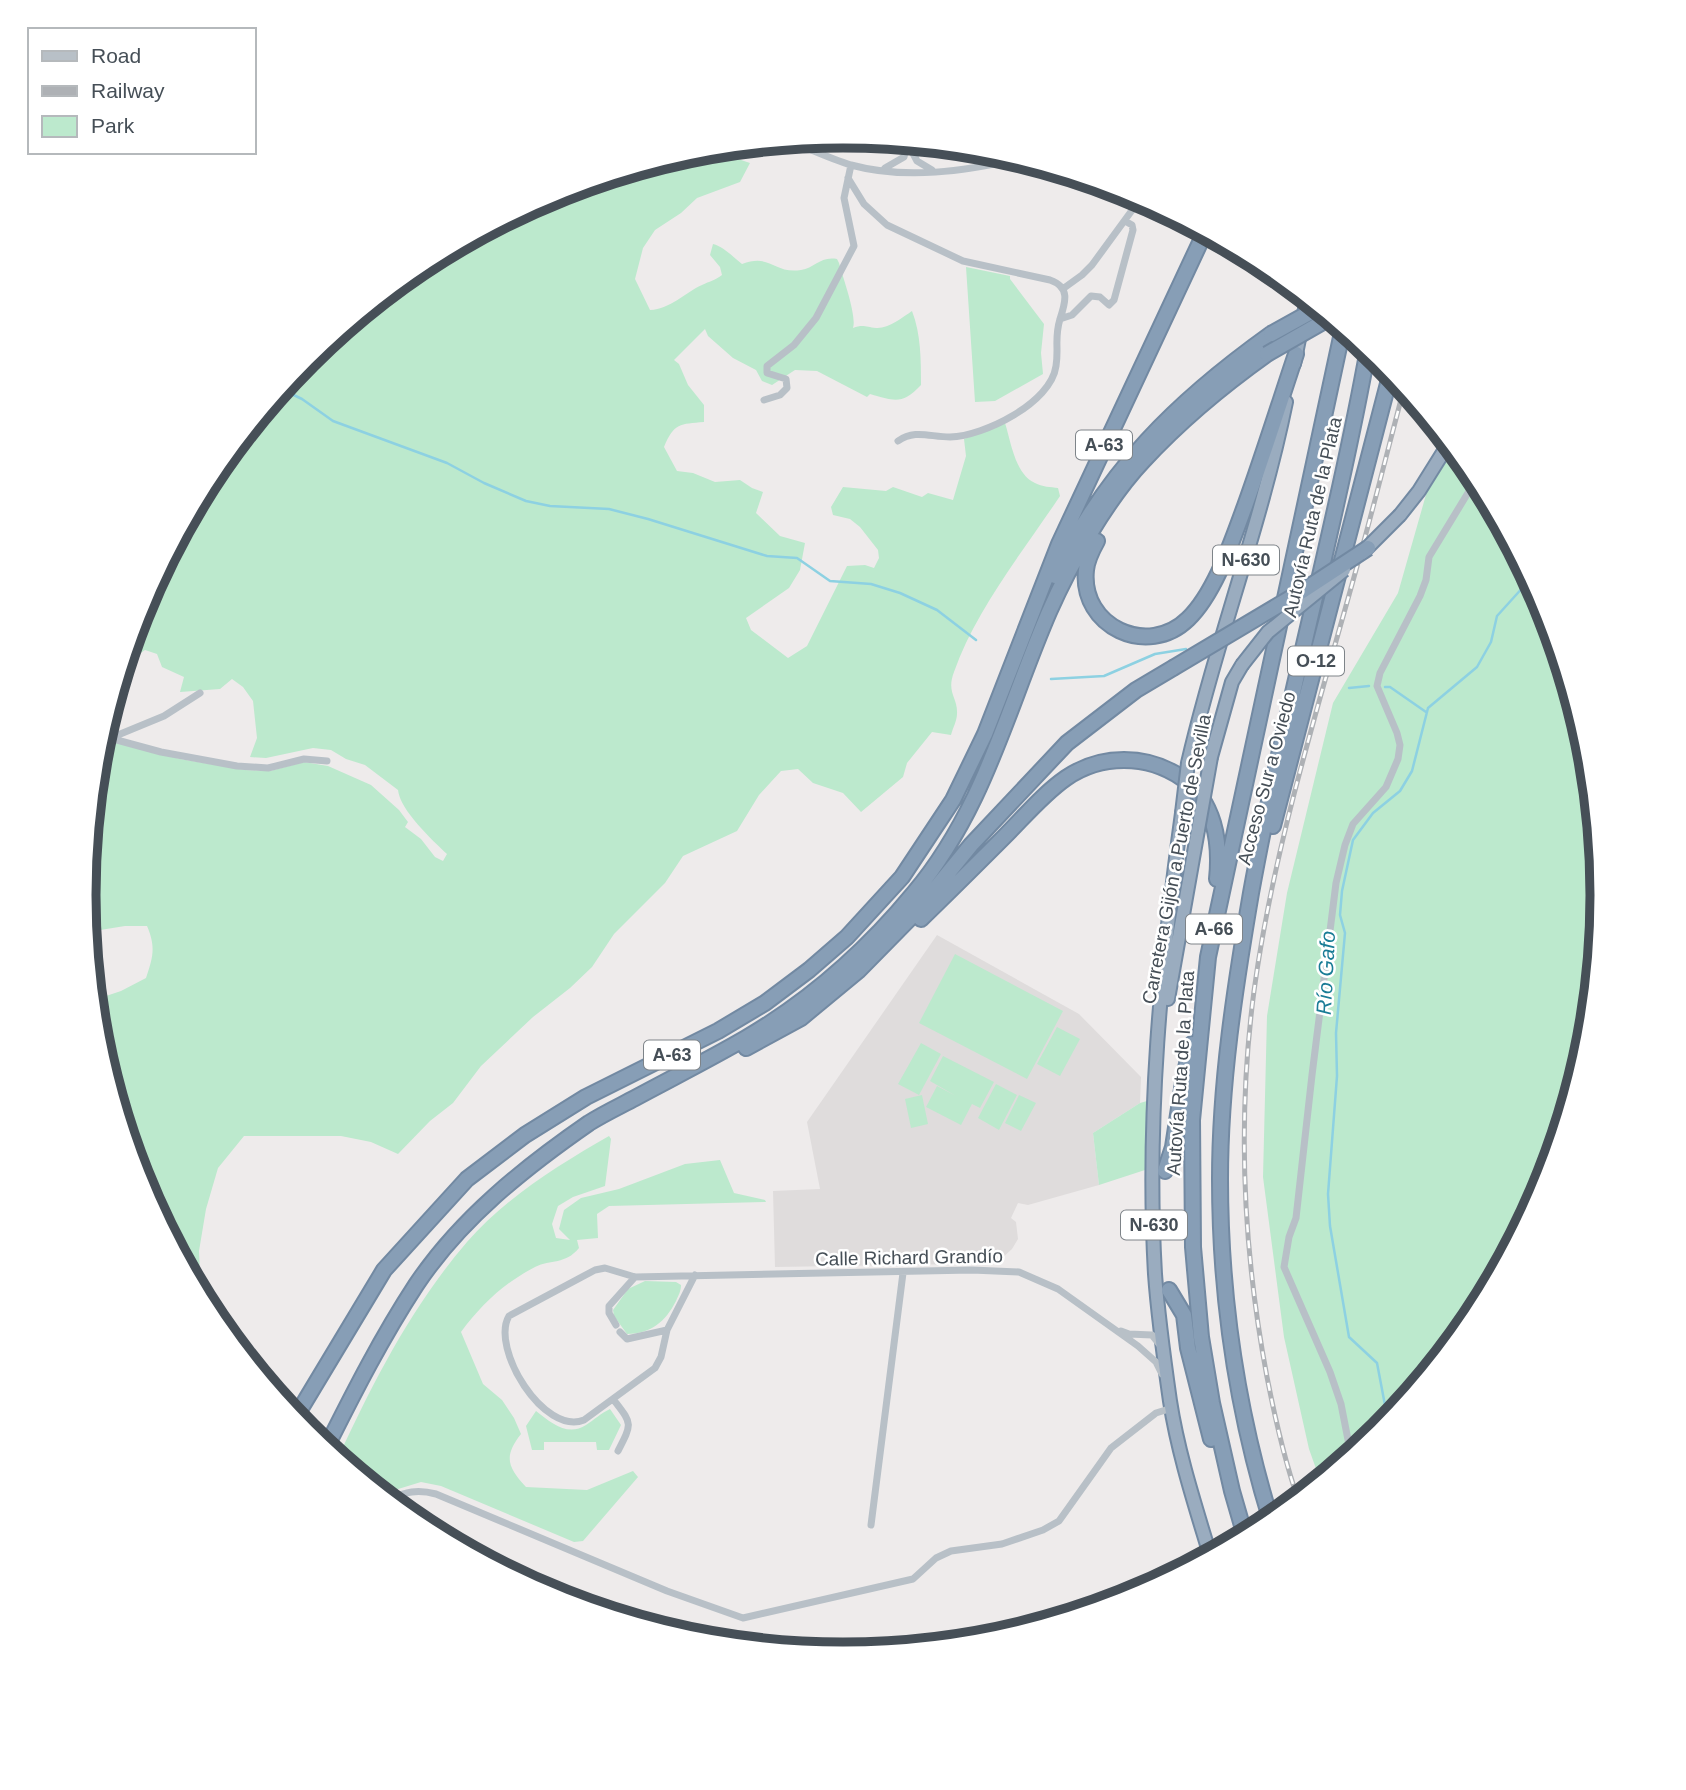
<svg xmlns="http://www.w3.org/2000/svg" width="1686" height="1790" font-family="Helvetica,sans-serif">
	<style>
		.education { fill: #dfdcdc }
		.green { fill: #bce9cd }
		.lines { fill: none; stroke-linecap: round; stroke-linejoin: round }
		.stream { stroke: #8dd1e2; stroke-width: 2.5 }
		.trunk-casing { stroke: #7289a2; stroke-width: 16 }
		.motorway-casing { stroke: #7289a2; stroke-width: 18 }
		.minor { stroke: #b8c0c7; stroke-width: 7 }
		.trunk { stroke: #9aacbf; stroke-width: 12 }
		.motorway { stroke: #879eb6; stroke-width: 14 }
		.rail-casing { stroke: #aeb1b5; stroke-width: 5 }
		.rail { stroke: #fff; stroke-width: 2.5; stroke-dasharray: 8; stroke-linecap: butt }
		.trunk-bridge-casing { stroke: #7289a2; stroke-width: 16; stroke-linecap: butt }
		.motorway-bridge-casing { stroke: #7289a2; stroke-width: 18; stroke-linecap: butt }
		.trunk-bridge { stroke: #9aacbf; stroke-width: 12 }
		.motorway-bridge { stroke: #879eb6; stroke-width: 14 }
		.labels { text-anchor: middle; stroke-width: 5; stroke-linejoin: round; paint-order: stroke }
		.shield { fill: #fff; stroke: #7e8489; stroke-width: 2 }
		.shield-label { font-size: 18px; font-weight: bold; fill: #464f57 }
		.street-label { font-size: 19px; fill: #464f57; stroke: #fff }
		.water-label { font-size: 21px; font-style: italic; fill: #197c96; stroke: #fff }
		.rim { fill: none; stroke: #464f57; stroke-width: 9 }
	</style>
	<rect width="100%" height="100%" fill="#eeebeb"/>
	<path class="education" d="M937,935L1079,1014L1141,1077L1140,1103L1093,1133L1099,1185L1028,1205L1018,1203L1011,1218L1016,1222L1018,1239L1012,1249L1001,1259L989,1263L960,1264L775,1267L773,1191L820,1189L807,1122Z"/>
	<path class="green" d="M914,143L991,151H993L926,156L919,153Z
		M708,149L750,163L740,182L697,198L681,213L655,230L643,248L635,279L650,310C671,309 684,293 702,285C710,281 714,281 722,275L720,267L710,255L713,244C724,247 732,256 742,264C771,253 773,274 801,270C815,268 820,256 837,259L839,263C843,278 857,316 853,328C863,324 866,327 876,328C888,329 903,317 912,311C921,334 921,360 921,385C902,405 895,401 870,394L867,397L817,371L795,370L772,385L762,381L756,370L733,358L708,336L705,329L674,360L679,364L688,385L704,405V422C680,424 674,423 664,447L677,471L693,473L715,482L740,480L752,488L763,492L756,513L780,536L805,543L800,570L789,588L746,618L751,630L788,658L807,646L847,566L865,565L874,568L879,558L878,550L860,527L850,519L833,515L831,507L843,487L886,491L893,487L922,497L928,493L953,500L966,456L964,439L1005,423C1011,442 1015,474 1035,483C1042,487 1051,487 1058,488L1060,496C1024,550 975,611 954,672C946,693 958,697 957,714C957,720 953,728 951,735L932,732L907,763L903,777L861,812L843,793L813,783L798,769L781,771L759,795L737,831L683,856L665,883L614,934L592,967L570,988L533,1017L481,1066L453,1103L430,1121L398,1154L371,1142L341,1136H244L218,1168L206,1209L199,1251L201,1297L142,1185L99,1043L94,1000L121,991L146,978C153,957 156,947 147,926H125L88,932L84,895L101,740L130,745L180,759L245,770L270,771L304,762L328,766L371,785L399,810L408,822L405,827L421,839L435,857L443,861L447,854C432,840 400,810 398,790L365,765L346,759L331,750L313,748L266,758L250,757L257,738L253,701L243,687L232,679L220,689L180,692L184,677L162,667L157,654L145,650L128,662L115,693L142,604L212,473L307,358L422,264L553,194L695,151Z
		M966,267L1010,276V279L1044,324L1041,353L1043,374L995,401L975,402Z
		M1443,435L1474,474L1544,605L1587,747L1602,895L1587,1043L1544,1186L1474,1317L1379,1432L1320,1480L1309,1449L1284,1337L1263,1177L1267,1016L1287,893L1333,703L1398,593Z
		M955,954L1063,1011L1027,1079L919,1023Z
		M1057,1027L1080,1039L1060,1076L1037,1064Z
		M921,1043L941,1054L919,1095L898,1084Z
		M943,1056L994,1082L980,1108L972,1104L961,1125L926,1107L937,1086L956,1096L930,1081Z
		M996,1084L1017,1095L999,1130L978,1118Z
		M922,1095L928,1124L911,1128L905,1099Z
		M1019,1095L1036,1103L1021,1131L1005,1123Z
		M1147,1101L1145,1170L1099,1185L1093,1133L1140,1103Z
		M609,1136L611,1139L605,1186L573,1197L558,1206L552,1224L556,1238L570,1240L559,1229L564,1210L581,1198L619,1189L685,1164L720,1160L734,1193L765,1200L766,1202L609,1206L597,1214L598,1238L577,1240L579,1248C565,1265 551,1259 535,1267C504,1283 481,1305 461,1332L483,1384L502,1400L514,1418L521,1434C503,1457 508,1467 526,1487L587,1490L633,1471L638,1477L583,1541L574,1542L441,1486L421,1482L382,1494L338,1458C373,1382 412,1306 467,1242C505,1198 560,1164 609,1136Z
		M645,1281L676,1282L681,1285C681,1291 679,1294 676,1301C665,1322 652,1333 627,1334L614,1316L613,1310L628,1289Z
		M610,1409L621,1425L609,1450H597L596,1442H544V1450H532L526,1426L536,1411C551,1423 568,1437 586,1425C594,1420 601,1413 610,1409Z"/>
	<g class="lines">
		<path class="stream" d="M281,389L302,399L333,421L447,463L484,483L526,501L550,506L609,509L648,519L767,556L797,558L830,581L871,584L900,593L937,610L976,640
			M1051,679L1104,676L1155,654L1186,649
			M1385,687H1390L1426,712
			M1349,688L1369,686
			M1388,1421L1377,1363L1349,1337L1330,1226L1328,1194L1337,1076L1336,1033L1345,933L1340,915L1342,891L1353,840L1373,813L1400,791L1412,771L1428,708L1477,667L1491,642L1497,616L1525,585L1528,575"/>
		<g class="trunk-casing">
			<path id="trunk" d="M1294,364L1307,299
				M1400,515L1419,491L1449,443
				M1211,757L1232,682L1242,665
				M1188,763C1216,641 1261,525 1286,402
				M1182,813C1161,965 1146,1120 1155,1274C1158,1316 1164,1359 1170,1401C1178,1453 1195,1505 1210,1555
				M1168,999L1198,830"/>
		</g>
		<g class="motorway-casing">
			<path id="motorway" d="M1097,541C1092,550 1087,559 1086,570C1080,627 1148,658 1188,619C1215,593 1232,541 1245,506C1263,456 1279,405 1296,354
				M1055,576C1107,470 1176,402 1271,334
				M1273,826L1391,372
				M921,919C949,892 977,864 1004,837C1024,817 1043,794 1066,778C1101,754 1147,754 1182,778C1214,801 1221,841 1217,879
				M746,1048L801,1018L859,970L917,911L971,845L1067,743L1136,690L1173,668
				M1165,1171L1173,1147L1184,1076L1192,1044
				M1169,1290L1184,1315L1188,1348L1211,1439
				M295,1418L384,1270L467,1179L525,1135L586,1097L718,1031L765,1003L809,970L847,937L902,877L953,800L985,734L1059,544L1205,232
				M326,1448C354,1392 382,1337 416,1285C460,1219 524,1168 589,1123C603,1114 620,1106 635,1098C672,1078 710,1059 746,1038C811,1000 867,950 914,893C984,810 1007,709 1049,612C1070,564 1107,499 1143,461C1180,421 1222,386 1267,354
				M1271,1521C1237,1411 1220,1294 1220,1179C1220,1083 1235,987 1251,893C1284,711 1335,531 1368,349
				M1245,1536L1232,1491L1212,1403L1201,1337L1193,1247L1192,1120L1208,957L1343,328"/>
		</g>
		<path class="minor" d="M808,139L813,149
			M790,141C810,149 831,159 851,165C906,180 965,171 1019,159
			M907,142L917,161L932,170
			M885,168L904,157L907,143
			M848,178L864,204L887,225L963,261L1050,280C1070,287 1066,301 1060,319C1054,339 1059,347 1056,366C1051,403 984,436 950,437C930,437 915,429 898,441
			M1064,288L1082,275L1092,265L1141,198
			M1060,319L1072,315L1091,296L1100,297L1109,305L1114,300L1133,230L1132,225L1125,221
			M764,400L780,395L787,388L786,379L767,373V366L794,345L816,318L854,246L844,198L851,165
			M102,736L161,752L237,766L268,768L304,759L327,761
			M113,737L164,716L200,693
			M695,1275L667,1330L661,1357L655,1368L584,1420C544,1436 490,1348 509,1316L595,1270L605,1268L635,1277L972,1270L1019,1272L1058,1289L1138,1346L1156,1362L1162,1374
			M616,1325L609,1313V1306L635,1277
			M1121,1331L1129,1334L1152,1335L1160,1345
			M620,1332L627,1339L667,1330
			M613,1399C632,1424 633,1422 618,1451
			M1351,1455L1341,1404L1330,1372L1284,1267L1289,1237L1296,1218L1312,1075L1336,883L1345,845L1353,824L1386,787L1398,759L1400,745L1397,733L1377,686L1380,673L1420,596L1426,580L1429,557L1477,478
			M389,1499C406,1492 417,1489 436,1494L667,1591L743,1618L913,1579L936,1558L951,1551L1002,1544L1043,1530L1059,1521L1111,1448L1156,1413L1172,1408
			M871,1525L903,1273"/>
		<use href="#trunk" class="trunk"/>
		<use href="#motorway" class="motorway"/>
		<g class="rail-casing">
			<path id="rail" d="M1298,1499C1284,1459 1275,1418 1267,1377C1243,1250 1237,1120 1254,991C1274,844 1320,702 1359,559C1375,502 1389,445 1404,388"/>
		</g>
		<use href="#rail" class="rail"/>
		<g class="trunk-bridge-casing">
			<path id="trunk-bridge" d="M1362,553L1400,515
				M1242,665L1268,632L1344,570
				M1182,813L1188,763
				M1198,830L1211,757"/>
		</g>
		<g class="motorway-bridge-casing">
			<path id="motorway-bridge" d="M1271,334L1318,308
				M1267,354L1330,318
				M1173,668L1304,590L1368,548"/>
		</g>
		<use href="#trunk-bridge" class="trunk-bridge"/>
		<use href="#motorway-bridge" class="motorway-bridge"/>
	</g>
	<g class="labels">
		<g class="shield">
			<rect x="1076" y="430.5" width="56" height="29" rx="5"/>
			<rect x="1213" y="545.5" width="66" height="29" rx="5"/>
			<rect x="1288" y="646.5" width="56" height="29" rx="5"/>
			<rect x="1186" y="914.5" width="56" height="29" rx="5"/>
			<rect x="644" y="1040.5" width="56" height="29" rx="5"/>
			<rect x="1121" y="1210.5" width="66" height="29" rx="5"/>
		</g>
		<g class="shield-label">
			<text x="1104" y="451">A-63</text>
			<text x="1246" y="566">N-630</text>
			<text x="1316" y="667">O-12</text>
			<text x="1214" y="935">A-66</text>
			<text x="672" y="1061">A-63</text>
			<text x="1154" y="1231">N-630</text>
		</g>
		<g class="street-label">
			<text transform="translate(1312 517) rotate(-77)" y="7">Autovía Ruta de la Plata</text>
			<text transform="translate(1266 778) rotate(-75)" y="7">Acceso Sur a Oviedo</text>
			<text transform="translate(1176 859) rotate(-79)" y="7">Carretera Gijón a Puerto de Sevilla</text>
			<text transform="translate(1180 1073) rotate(-86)" y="7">Autovía Ruta de la Plata</text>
			<text transform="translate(909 1257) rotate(-1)" y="7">Calle Richard Grandío</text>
		</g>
		<g class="water-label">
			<text transform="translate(1326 973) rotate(-87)" y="7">Río Gafo</text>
		</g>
	</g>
	<path d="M0 0H1686V1790H0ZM96 895a747 747 0 1 1 1494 0a747 747 0 1 1-1494 0Z" fill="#fff" fill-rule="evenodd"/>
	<path class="rim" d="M96 895a747 747 0 1 1 1494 0a747 747 0 1 1-1494 0Z"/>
	<rect x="28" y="28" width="228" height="126" fill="#ffffff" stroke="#b5b9bc" stroke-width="2"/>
	<rect x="42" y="51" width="35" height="10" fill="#b8c0c7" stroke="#b5b9bc" stroke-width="2"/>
	<text x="91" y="63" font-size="21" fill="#464f57">Road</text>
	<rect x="42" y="86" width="35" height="10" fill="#aeb1b5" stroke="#b5b9bc" stroke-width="2"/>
	<text x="91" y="98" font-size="21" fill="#464f57">Railway</text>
	<rect x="42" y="116" width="35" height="21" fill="#bce9cd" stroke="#b5b9bc" stroke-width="2"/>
	<text x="91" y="133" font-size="21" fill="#464f57">Park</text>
</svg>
